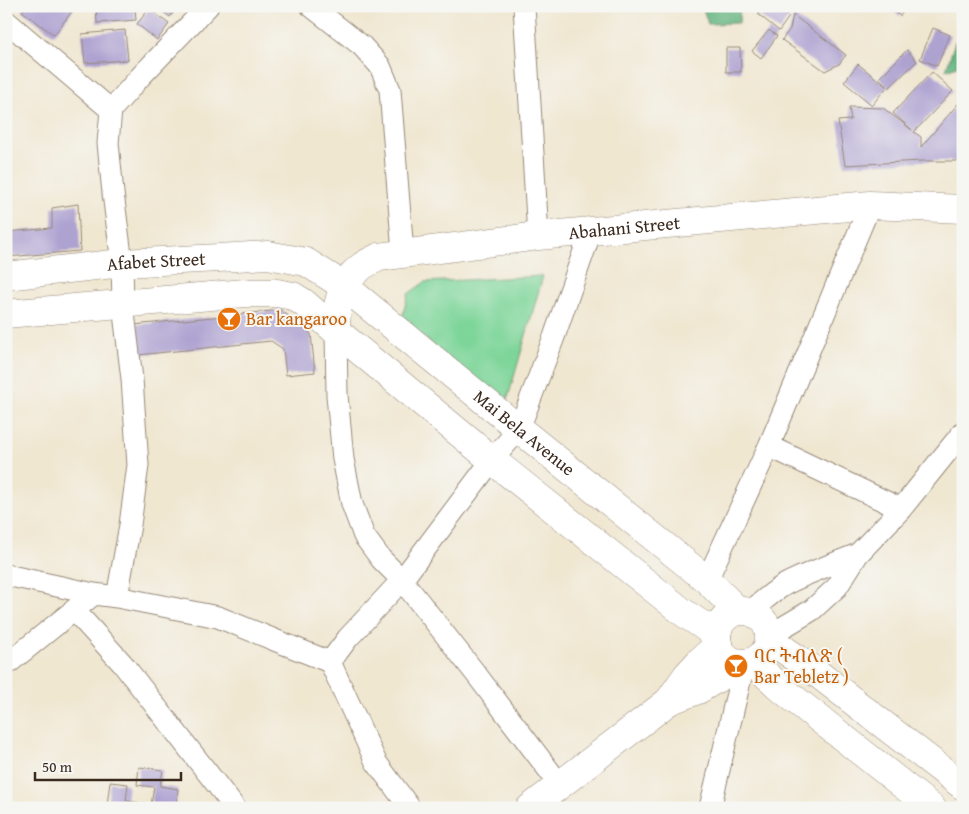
<svg xmlns="http://www.w3.org/2000/svg" width="969" height="814" font-family="'Gentium Book Plus','Noto Serif Ethiopic',serif">
	<style>
		.green { fill: #7ed59a; stroke: #5c805c }
		.forest { fill: #66b682; stroke: #507050 }
		.building { fill: #aea2d1 }
		.lines { fill: none; stroke-linecap: round; stroke-linejoin: round }
		.street-casing { stroke: #968878; stroke-width: 23 }
		.secondary-casing { stroke: #968878; stroke-width: 29 }
		.highway-casing { stroke: #968878; stroke-width: 29 }
		.street { stroke: #fff; stroke-width: 21 }
		.secondary { stroke: #fff; stroke-width: 28 }
		.highway { stroke: #fff; stroke-width: 28 }
		.labels { text-anchor: middle; stroke-width: 4; stroke-linejoin: round; paint-order: stroke }
		.street-label { font-size: 18px; fill: #3b2a1e; stroke: #f6f6f2 }
		.food-label { font-size: 18px; fill: #c56008; stroke: #f6f6f2; text-anchor: start }
	</style>
	<rect width="100%" height="100%" fill="#f6f6f2"/>
	<filter id="ink" filterUnits="userSpaceOnUse"><feTurbulence type="fractalNoise" baseFrequency=".02" numOctaves="2"/><feDisplacementMap in="SourceGraphic" scale="10" xChannelSelector="R" yChannelSelector="G"/><feConvolveMatrix kernelMatrix="1 2 1 2 8 2 1 2 1" color-interpolation-filters="sRGB"/></filter>
	<filter id="wash" filterUnits="userSpaceOnUse"><feTurbulence type="fractalNoise" baseFrequency=".0096" numOctaves="4" result="noise"/><feDisplacementMap in="SourceGraphic" scale="20" xChannelSelector="R" yChannelSelector="G"/><feGaussianBlur stdDeviation="1.12" result="paint"/><feColorMatrix in="noise" values="0 0 0 0 0 0 0 0 0 0 0 0 0 0 0 0 0 1.4 0 .05"/><feComposite in="paint" operator="in"/></filter>
	<g filter="url(#wash)">
		<rect width="100%" height="100%" fill="#f0e7d1"/>
		<path class="green" d="M543,276L505,408L402,318L408,294L425,282Z"/>
		<path class="forest" d="M702,6H740L739,23L708,24Z
			M963,36V64L946,70L955,42Z"/>
		<g id="blocks">
			<path class="building" d="M26,6H76L54,35L22,11Z
				M96,6H135L136,20L97,23Z
				M155,6H178L170,17Z
				M763,6H775L789,17L779,31L758,14Z
				M886,6H907L900,16Z
				M149,9L169,24L157,40L137,24Z
				M793,15L846,55L839,64L825,71L782,40L790,29Z
				M933,28L950,35L937,66L920,59Z
				M125,30L128,60L85,63L82,34Z
				M769,30L777,36L761,58L752,51Z
				M726,48H740L741,72H726Z
				M907,50L917,61L889,88L879,78Z
				M858,64L887,87L872,105L844,82Z
				M932,72L953,91L914,132L921,137V147L963,98V155L957,161H921L845,165L838,121L851,120L849,107L883,108L912,130L893,113Z
				M78,204L80,251L6,257V232L52,228V208Z
				M281,310L311,334L315,372L286,375L283,349L271,341L138,355L134,325Z
				M139,767L163,770L160,786L178,789L176,805L187,807V808H166L151,805L154,787L137,785Z
				M110,782L128,784L126,801L144,803L143,808H123L107,805Z"/>
		</g>
	</g>
	<g filter="url(#ink)">
		<use href="#blocks" fill-opacity="0" stroke="#968878" stroke-width="1"/>
		<g class="lines">
			<g class="street-casing">
				<path id="street" d="M311,6L362,46L380,66L390,90L403,253
					M524,6L538,236
					M6,21L111,110
					M336,331L337,395L343,459L352,504L364,536L381,559L402,580L476,674L560,785
					M769,446L901,509
					M6,575L94,594
					M707,580L769,446L870,205
					M117,597L218,617L277,641L330,662L376,762L410,808
					M74,610L122,663L235,808
					M750,612C763,601 775,589 790,582C812,571 836,563 858,554
					M770,635L812,610L837,587L858,554L901,509L963,432
					M330,662L348,638L402,580L492,460L519,429L554,337L591,231
					M6,665L94,594L117,597L130,525L138,465L132,379L123,305L122,263L113,193L108,143L111,110L140,77L208,6
					M710,808L744,664"/>
			</g>
			<g class="secondary-casing">
				<g id="secondary">
					<path id="s1" d="M336,331C336,306 340,283 361,267C366,263 373,260 379,257L538,236L870,205L963,209"/>
					<path d="M669,701L687,675L701,660L718,645"/>
					<path d="M530,808L669,701L698,690L741,664"/>
				</g>
			</g>
			<g class="highway-casing">
				<g id="highway">
					<path id="s2" d="M6,276L122,263L219,258L268,255L306,262L344,286L519,429L707,580L738,611"/>
					<path d="M6,314L245,293H277L293,296L304,303L336,331L492,460L684,613L717,635"/>
					<circle cx="743" cy="637" r="26"/>
					<path d="M770,640L808,666L849,698L963,786"/>
					<path d="M752,662L783,690L932,808"/>
				</g>
			</g>
			<use href="#street" class="street"/>
			<use href="#secondary" class="secondary"/>
			<use href="#highway" class="highway"/>
		</g>
	</g>
	<defs>
		<g id="bar-disc" transform="scale(1.25)"><circle r="9.5" fill="#e8710a" stroke="#f6f6f2"/><path d="M-6-5H6L.8 .8V4.5H3.5V6h-7V4.5H-.8V.8Z" fill="#fff"/></g>
	</defs>
	<g fill-rule="evenodd">
		<use href="#bar-disc" x="229" y="319"/>
		<use href="#bar-disc" x="736" y="666"/>
	</g>
	<g class="labels">
		<g class="street-label">
			<text dy="6" stroke="none"><textPath href="#s1" startOffset="339">Abahani Street</textPath></text>
			<text dy="6" stroke="none"><textPath href="#s2" startOffset="151">Afabet Street</textPath></text>
			<text dy="6" stroke="none"><textPath href="#s2" startOffset="579">Mai Bela Avenue</textPath></text>
		</g>
		<g class="food-label">
			<text x="246" y="325">Bar kangaroo</text>
			<text x="754" y="662">ባር ትብለጽ (<tspan x="754" dy="21">Bar Tebletz )</tspan></text>
		</g>
	</g>
	<rect width="969" height="814" fill="none" stroke="#f6f6f2" stroke-width="25"/>
	<path d="M35 772v8h146v-8" fill="none" stroke="#3b2a1e" stroke-width="2.5"/>
	<text x="42" y="772" font-size="15" fill="#3b2a1e" stroke="#f6f6f2" stroke-width="4" paint-order="stroke">50 m</text>
</svg>
